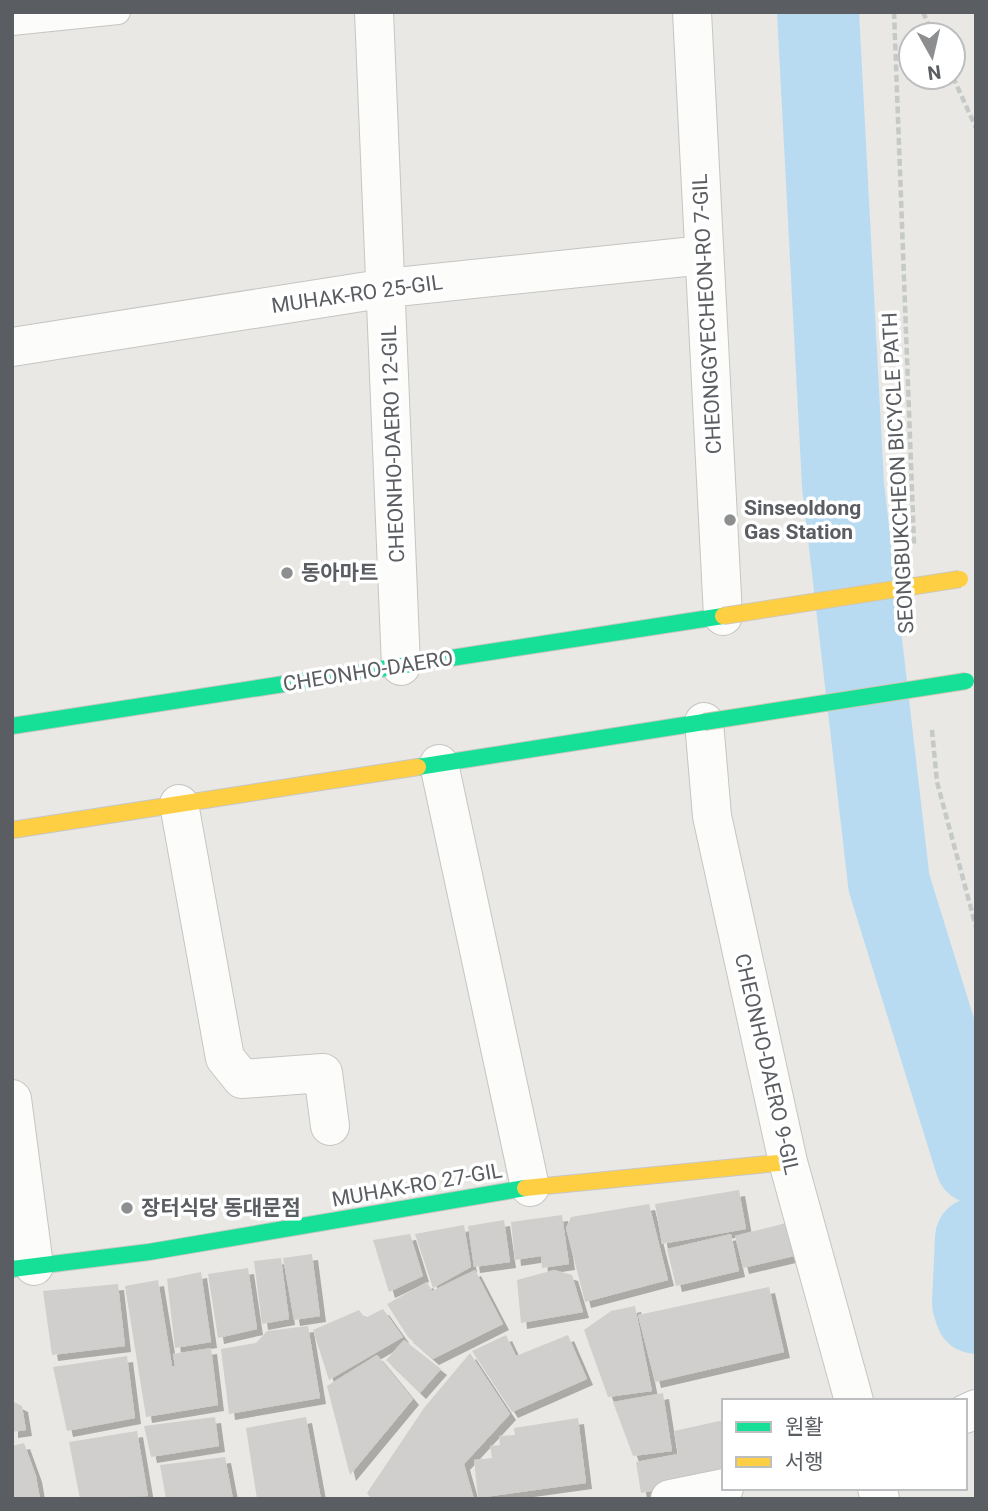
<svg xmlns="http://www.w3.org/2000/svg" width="988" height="1511" font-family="Roboto,'Noto Sans KR',sans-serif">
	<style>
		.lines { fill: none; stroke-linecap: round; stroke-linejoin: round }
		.river { stroke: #b9dbf2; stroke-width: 82 }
		.building { fill: #d0cfcd; filter: url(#shadow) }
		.lane-casing { stroke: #c5c5c5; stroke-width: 26 }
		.street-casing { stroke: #c5c5c5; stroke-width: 40 }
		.fast-casing { stroke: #c6c6c6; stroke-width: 18 }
		.slow-casing { stroke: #c6c6c6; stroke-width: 18 }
		.path { stroke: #c5cac7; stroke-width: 4.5; stroke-dasharray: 7 3.5; stroke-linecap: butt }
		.lane { stroke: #fcfcfb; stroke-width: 24 }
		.street { stroke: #fcfcfb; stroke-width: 38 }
		.fast { stroke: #16e098; stroke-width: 16 }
		.slow { stroke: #ffcf43; stroke-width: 16 }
		.fast-bridge-casing { stroke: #cfc7b4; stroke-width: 18; stroke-linecap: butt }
		.slow-bridge-casing { stroke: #cfc7b4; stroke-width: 18; stroke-linecap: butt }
		.fast-bridge { stroke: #16e098; stroke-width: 16 }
		.slow-bridge { stroke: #ffcf43; stroke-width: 16 }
		.poi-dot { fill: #8c8e8f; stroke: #fff; stroke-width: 2.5 }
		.labels { text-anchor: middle; stroke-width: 7; stroke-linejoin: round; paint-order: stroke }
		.street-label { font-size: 21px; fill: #5a5d61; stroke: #fff }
		.poi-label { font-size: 21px; font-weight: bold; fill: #5a5d61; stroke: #fff; text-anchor: start }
	</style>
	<defs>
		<filter id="shadow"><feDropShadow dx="6" dy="6" stdDeviation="0" flood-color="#0004"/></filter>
	</defs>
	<rect width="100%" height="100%" fill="#e9e8e4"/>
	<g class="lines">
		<path class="river" d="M818,12L843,485L889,883L976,1163
			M976,1238L973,1303L976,1313"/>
	</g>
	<path class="building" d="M739,1190L746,1229L662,1244L655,1204Z
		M649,1204L668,1280L585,1302L566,1228L571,1217Z
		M562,1215L569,1264L542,1268L541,1256L515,1260L511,1222Z
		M504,1220L510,1262L474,1267L468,1226Z
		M786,1223L794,1256L743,1268L735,1236Z
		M464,1225L471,1267L433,1288L415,1234Z
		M410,1234L423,1276L389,1292L373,1240Z
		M731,1234L739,1271L676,1286L667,1249Z
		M312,1254L320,1316L294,1320L283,1258Z
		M281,1258L289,1319L262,1324L254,1261Z
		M248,1268L257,1329L218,1338L208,1274Z
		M475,1270L503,1324L433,1359L408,1337L387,1304L427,1282L432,1291Z
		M554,1270L572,1275L583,1312L521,1323L517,1280Z
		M201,1272L211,1342L175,1348L167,1279Z
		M158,1280L172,1366H175L173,1354L211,1348L218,1405L146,1417L125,1286Z
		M118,1284L125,1346L52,1355L43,1291Z
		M769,1287L784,1352L655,1382L638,1315Z
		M635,1306L652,1391L608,1397L584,1330L611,1311Z
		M383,1309L403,1337L329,1380L313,1330L359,1310L365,1318Z
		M308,1326L320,1398L229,1414L221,1349L256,1343L267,1331Z
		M506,1335L516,1356L568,1335L587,1379L512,1412L472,1351Z
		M404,1340L441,1369L420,1393L386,1360Z
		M470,1353L510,1414L464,1464L474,1499H371L367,1493L424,1408Z
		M377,1355L413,1399L350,1475L327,1386Z
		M127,1356L135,1418L67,1431L53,1367Z
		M663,1393L672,1451L633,1456L613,1402Z
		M12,1401L22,1406L26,1430L12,1432Z
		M215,1417L219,1446L151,1457L144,1426Z
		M306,1417L321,1499H257L246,1428Z
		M578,1418L586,1483L478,1498L474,1460L492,1458L490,1446L500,1445L499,1436L515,1435L514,1428Z
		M724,1420V1477L641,1493L636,1462L678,1454L674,1431Z
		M137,1431L148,1496L80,1499L69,1442Z
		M24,1443L36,1476L40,1499H12V1446Z
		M225,1457L233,1499H166L160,1465Z"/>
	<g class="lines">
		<g class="lane-casing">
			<path id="lane" d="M12,23L118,12"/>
		</g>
		<g class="street-casing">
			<path id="street" d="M374,12L401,666
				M692,12L723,616
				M12,347L387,288L704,255
				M704,722L712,816L788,1162L854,1401
				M439,764L530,1187
				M179,804L225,1058L242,1079L323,1073L330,1126
				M12,1099L34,1266
				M965,1414L976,1409
				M877,1488L880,1499
				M670,1499L724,1488"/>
		</g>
		<g class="fast-casing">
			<path id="fast" d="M12,726L723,616
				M418,767L704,722
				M12,1269L149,1252L525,1188"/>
		</g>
		<g class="slow-casing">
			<path id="slow" d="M12,830L418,767
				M525,1188L788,1162"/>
		</g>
		<path class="path" d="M894,12L914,544
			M923,12L933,35
			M953,77L976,128
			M932,730L937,782L976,927"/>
		<use href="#lane" class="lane"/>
		<use href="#street" class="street"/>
		<use href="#fast" class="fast"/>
		<use href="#slow" class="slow"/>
		<g class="fast-bridge-casing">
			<path id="fast-bridge" d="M704,722L966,681"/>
		</g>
		<g class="slow-bridge-casing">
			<path id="slow-bridge" d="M723,616L960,579"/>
		</g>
		<use href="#fast-bridge" class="fast-bridge"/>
		<use href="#slow-bridge" class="slow-bridge"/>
	</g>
	<g class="poi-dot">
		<circle cx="730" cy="520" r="7"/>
		<circle cx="287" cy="573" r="7"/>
		<circle cx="127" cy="1208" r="7"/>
	</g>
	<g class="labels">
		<g class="street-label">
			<text transform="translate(357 294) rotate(-8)" y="7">MUHAK-RO 25-GIL</text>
			<text transform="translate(707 314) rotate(-93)" y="7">CHEONGGYECHEON-RO 7-GIL</text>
			<text transform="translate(393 444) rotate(-92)" y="7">CHEONHO-DAERO 12-GIL</text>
			<text transform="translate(898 473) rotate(-93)" y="7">SEONGBUKCHEON BICYCLE PATH</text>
			<text transform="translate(368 671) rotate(-9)" y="7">CHEONHO-DAERO</text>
			<text transform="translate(767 1064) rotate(77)" y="7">CHEONHO-DAERO 9-GIL</text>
			<text transform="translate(417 1185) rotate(-10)" y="7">MUHAK-RO 27-GIL</text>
		</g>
		<g class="poi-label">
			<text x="744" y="515">Sinseoldong<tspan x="744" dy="24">Gas Station</tspan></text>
			<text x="301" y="580">동아마트</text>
			<text x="141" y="1215">장터식당 동대문점</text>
		</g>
	</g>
	<rect width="988" height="1511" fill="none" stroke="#5a5d61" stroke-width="28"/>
	<rect x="722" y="1399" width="245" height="91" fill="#ffffff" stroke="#bdbec0" stroke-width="2"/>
	<rect x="736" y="1422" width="35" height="10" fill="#16e098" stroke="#bdbec0" stroke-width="2"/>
	<text x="785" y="1434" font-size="21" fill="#5a5d61">원활</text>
	<rect x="736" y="1457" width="35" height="10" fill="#ffcf43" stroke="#bdbec0" stroke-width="2"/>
	<text x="785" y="1469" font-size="21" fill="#5a5d61">서행</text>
	<g transform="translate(932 56) rotate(172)"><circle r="33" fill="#ffffff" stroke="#bdbec0" stroke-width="2"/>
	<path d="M0-5L12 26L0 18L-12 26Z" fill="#8c8e8f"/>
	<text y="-10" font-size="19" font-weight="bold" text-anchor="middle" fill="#5a5d61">N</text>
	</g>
</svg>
